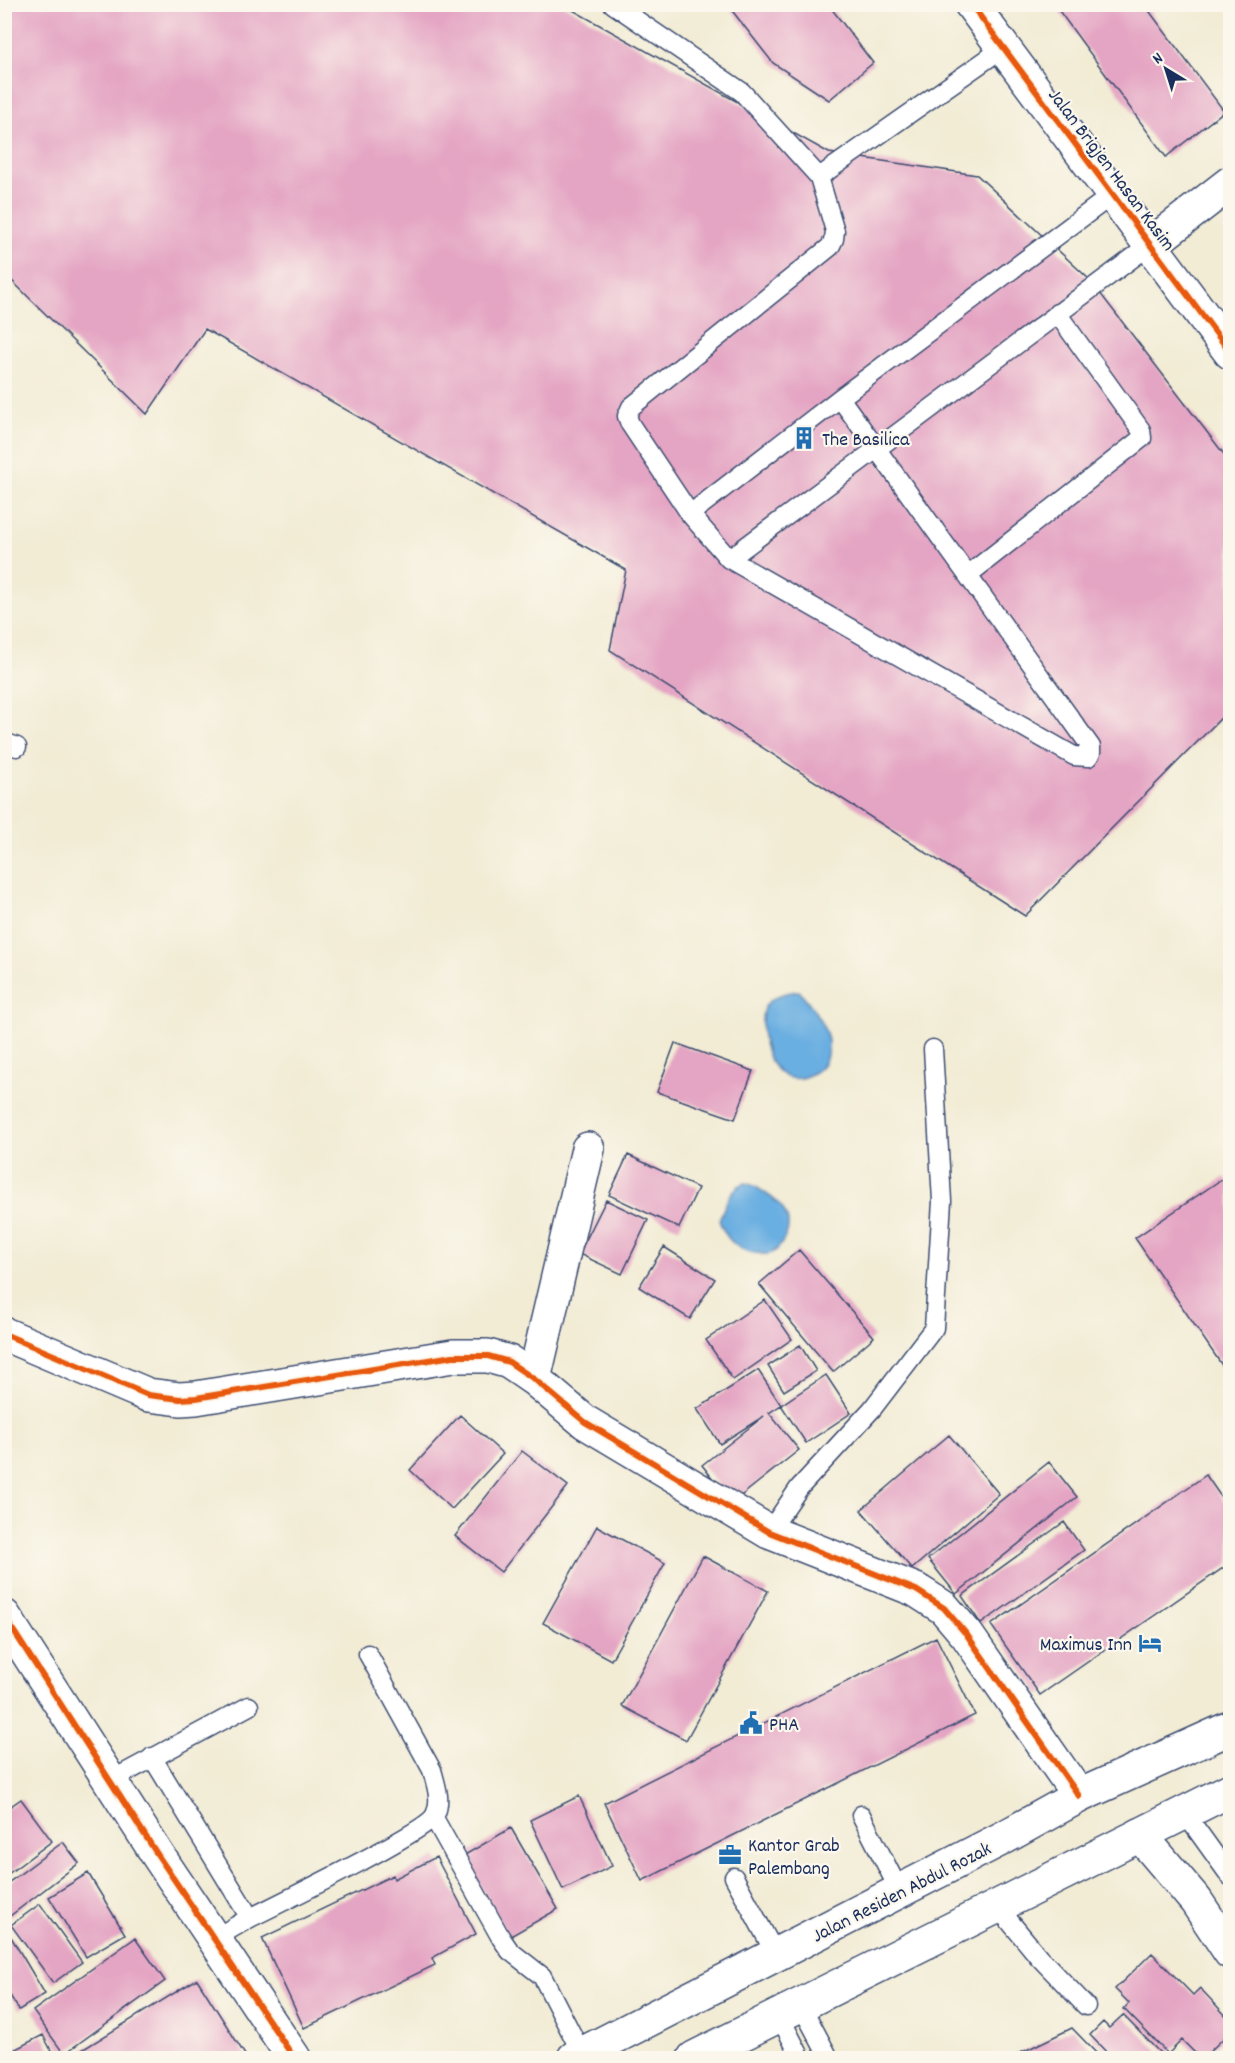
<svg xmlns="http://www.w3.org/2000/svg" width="1235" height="2063" font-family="Dekko,sans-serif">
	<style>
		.water { fill: #6bafe1; stroke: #436fa0; stroke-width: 1.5 }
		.building { fill: #e4a4c3 }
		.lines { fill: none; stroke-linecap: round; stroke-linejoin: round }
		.lane-casing { stroke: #3b4b70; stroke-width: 21 }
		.street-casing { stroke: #3b4b70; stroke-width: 36 }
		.secondary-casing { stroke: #3b4b70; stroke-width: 36 }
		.highway-casing { stroke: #3b4b70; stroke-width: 36 }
		.lane { stroke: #fff; stroke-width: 18 }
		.street { stroke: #fff; stroke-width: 33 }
		.secondary { stroke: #fff; stroke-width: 33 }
		.highway { stroke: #fff; stroke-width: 33 }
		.cycleway-casing { stroke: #fbf7ec; stroke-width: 10 }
		.cycleway { stroke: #e8590c; stroke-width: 6 }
		.labels { text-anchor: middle; stroke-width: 4.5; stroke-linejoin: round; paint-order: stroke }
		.street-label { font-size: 20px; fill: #1b2f5e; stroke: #fbf7ec }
		.poi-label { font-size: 20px; fill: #1b2f5e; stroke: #fbf7ec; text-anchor: start }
	</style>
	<rect width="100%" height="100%" fill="#fbf7ec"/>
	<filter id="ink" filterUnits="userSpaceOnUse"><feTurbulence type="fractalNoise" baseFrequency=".0167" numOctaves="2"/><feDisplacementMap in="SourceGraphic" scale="12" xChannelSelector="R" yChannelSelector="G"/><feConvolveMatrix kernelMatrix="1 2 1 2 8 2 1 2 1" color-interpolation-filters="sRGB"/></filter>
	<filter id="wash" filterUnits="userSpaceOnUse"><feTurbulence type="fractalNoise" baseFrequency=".008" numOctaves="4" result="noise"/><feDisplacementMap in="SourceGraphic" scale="24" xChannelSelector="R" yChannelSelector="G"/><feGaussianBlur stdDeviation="1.35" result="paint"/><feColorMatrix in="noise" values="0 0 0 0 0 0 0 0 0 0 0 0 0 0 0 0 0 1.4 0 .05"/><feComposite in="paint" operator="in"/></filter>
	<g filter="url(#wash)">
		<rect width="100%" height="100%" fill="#f2ecd5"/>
		<path class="water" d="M799,991C809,1001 828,1029 828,1042C828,1056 826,1066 813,1073C777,1094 761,1050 762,1022C762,1016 762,1009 766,1005C774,995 787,992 799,991Z
			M746,1183C756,1185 763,1192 771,1197C786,1208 794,1224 783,1241C779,1247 776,1252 769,1254C765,1255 760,1253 755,1253C736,1250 725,1238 719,1220C725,1206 730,1187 746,1183Z"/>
		<g id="blocks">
			<path class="building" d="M4,4H562L829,153L977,175L1090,280L1230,462V731L1221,718L1025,916L610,650L626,570L205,329L147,414L4,273Z
				M735,4H828L873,63L829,100L773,63L730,8Z
				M1054,4H1144L1224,111L1166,157Z
				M675,1043L753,1071L735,1119L657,1092Z
				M628,1155L698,1188L679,1228L609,1195Z
				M1225,1177L1230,1185V1377L1135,1238Z
				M606,1200L648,1220L622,1274L579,1254Z
				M664,1247L715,1279L690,1319L639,1287Z
				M799,1250L874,1337L833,1372L759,1284Z
				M765,1300L792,1339L733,1380L706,1340Z
				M800,1345L816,1371L784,1391L768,1366Z
				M758,1370L781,1405L769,1413L799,1450L732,1503L702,1465L764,1416L720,1444L697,1409Z
				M826,1375L851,1413L806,1443L781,1405Z
				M460,1415L503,1454L452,1509L410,1470Z
				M949,1435L999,1494L912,1569L861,1510Z
				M522,1451L568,1486L501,1572L455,1536Z
				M1049,1462L1077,1497L956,1594L928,1559Z
				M1206,1475L1230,1510V1563L1040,1695L991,1625Z
				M1064,1522L1084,1550L981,1624L962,1596Z
				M597,1526L665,1563L611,1660L543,1623Z
				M703,1556L768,1591L686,1740L622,1706Z
				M936,1637L975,1715L642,1881L604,1803Z
				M579,1796L612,1866L563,1890L530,1820Z
				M21,1799L52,1841L4,1877V1811Z
				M511,1828L558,1909L509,1937L463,1856Z
				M63,1842L79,1863L10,1916L4,1909V1886Z
				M436,1857L476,1934L432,1958L435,1965L304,2028L262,1938L393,1875L394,1879Z
				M88,1873L125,1934L86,1957L49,1897Z
				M40,1904L82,1962L53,1983L11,1925Z
				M11,1937L45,1994L19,2010L4,1986V1941Z
				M135,1938L165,1981L64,2054L33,2011Z
				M1152,1953L1193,1995L1200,1988L1230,2020V2032L1203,2058H1200L1182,2040L1168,2054L1124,2009L1129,2003L1115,1989Z
				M197,1979L247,2058H88L82,2050Z
				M1123,2015L1165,2058H1112L1090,2035L1103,2022L1109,2028Z
				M1072,2028L1101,2058H1010Z
				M43,2035L55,2058H4V2055Z"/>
		</g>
	</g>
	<g filter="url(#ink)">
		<use href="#blocks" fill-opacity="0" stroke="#3b4b70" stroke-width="1.5"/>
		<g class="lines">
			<g class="lane-casing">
				<path id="lane" d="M613,4L742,92L819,177L1003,48
					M819,177L835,231L834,239L830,247L631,407L627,416L630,424L690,514L729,559L1074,756L1088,757L1091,753V747L840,398
					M690,514L840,398L1112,195
					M729,559L1150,245
					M968,575L1142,438L1141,430L1057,313
					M4,742L17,747
					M769,1532L799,1488L872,1409L934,1328L942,1201L933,1049
					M152,1757L250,1918
					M110,1781L249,1706
					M1184,1812L1230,1876
					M861,1815L900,1892
					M434,1818L501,1938L510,1951L542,1976L582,2054
					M734,1877L776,1955
					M997,1906L1039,1957L1086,2006
					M214,1939C226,1932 237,1925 250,1918C276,1905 427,1831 435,1815C442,1801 436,1785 432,1770L368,1654
					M801,2005L829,2058
					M779,2015L801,2058"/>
			</g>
			<g class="street-casing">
				<path id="street" d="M1150,245L1230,183
					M4,1334L148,1395L180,1399L196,1398L453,1356H488L509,1362L534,1379L585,1422L769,1532L916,1590L944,1608L967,1635L1079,1796
					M534,1379L588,1149
					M4,1616L159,1857L294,2058
					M1140,1835L1196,1901L1230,1952"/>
			</g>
			<g class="secondary-casing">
				<path id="secondary" d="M971,4L1230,352"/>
			</g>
			<g class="highway-casing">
				<path id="highway" d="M574,2058L1005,1837L1079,1796L1230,1728
					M694,2058L1230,1790"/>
			</g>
			<use href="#lane" class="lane"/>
			<use href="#street" class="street"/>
			<use href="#secondary" class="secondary"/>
			<use href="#highway" class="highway"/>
			<g class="cycleway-casing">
				<path id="cycleway" d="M971,4L1230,352
					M4,1334L148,1395L180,1399L196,1398L453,1356H488L509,1362L534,1379L585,1422L769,1532L916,1590L944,1608L967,1635L1079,1796
					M4,1616L159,1857L294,2058"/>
			</g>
			<use href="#cycleway" class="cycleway"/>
		</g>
	</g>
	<defs>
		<g id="building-bare" transform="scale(1.8)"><path d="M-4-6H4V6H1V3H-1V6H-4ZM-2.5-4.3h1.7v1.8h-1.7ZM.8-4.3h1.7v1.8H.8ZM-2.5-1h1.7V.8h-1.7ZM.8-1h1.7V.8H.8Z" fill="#1f6fb2" stroke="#fbf7ec" stroke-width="2.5" paint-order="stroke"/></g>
		<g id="hotel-bare" transform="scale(1.8)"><path d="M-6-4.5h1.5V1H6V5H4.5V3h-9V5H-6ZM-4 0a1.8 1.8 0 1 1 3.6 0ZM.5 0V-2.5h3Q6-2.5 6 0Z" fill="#1f6fb2" stroke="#fbf7ec" stroke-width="2.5" paint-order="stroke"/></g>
		<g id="civic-bare" transform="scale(1.8)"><path d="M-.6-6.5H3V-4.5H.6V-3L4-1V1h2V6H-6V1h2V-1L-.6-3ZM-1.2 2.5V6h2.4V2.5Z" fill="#1f6fb2" stroke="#fbf7ec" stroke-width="2.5" paint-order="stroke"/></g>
		<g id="office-bare" transform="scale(1.8)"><path d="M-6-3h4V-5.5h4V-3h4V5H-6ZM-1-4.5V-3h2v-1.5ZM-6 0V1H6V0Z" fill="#1f6fb2" stroke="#fbf7ec" stroke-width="2.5" paint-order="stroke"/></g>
	</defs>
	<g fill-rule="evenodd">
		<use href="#building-bare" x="804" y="438"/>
		<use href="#hotel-bare" x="1150" y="1643"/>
		<use href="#civic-bare" x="751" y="1723"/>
		<use href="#office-bare" x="730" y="1855"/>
	</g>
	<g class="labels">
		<g class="street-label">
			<text transform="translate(1113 169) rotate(53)" y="7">Jalan Brigjen Hasan Kasim</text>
			<text transform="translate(901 1891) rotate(-27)" y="7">Jalan Residen Abdul Rozak</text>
		</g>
		<g class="poi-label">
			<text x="822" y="445">The Basilica</text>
			<text x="1132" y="1650" text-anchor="end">Maximus Inn</text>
			<text x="769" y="1730">PHA</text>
			<text x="748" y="1851">Kantor Grab<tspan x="748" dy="23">Palembang</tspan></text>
		</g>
	</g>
	<rect width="1235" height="2063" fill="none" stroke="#fbf7ec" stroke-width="24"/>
	<g transform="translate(1166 69) rotate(322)" stroke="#fbf7ec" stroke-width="4.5" paint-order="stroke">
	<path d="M0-4.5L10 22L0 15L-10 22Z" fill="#1b2f5e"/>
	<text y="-9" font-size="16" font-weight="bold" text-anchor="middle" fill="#1b2f5e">N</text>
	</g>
</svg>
